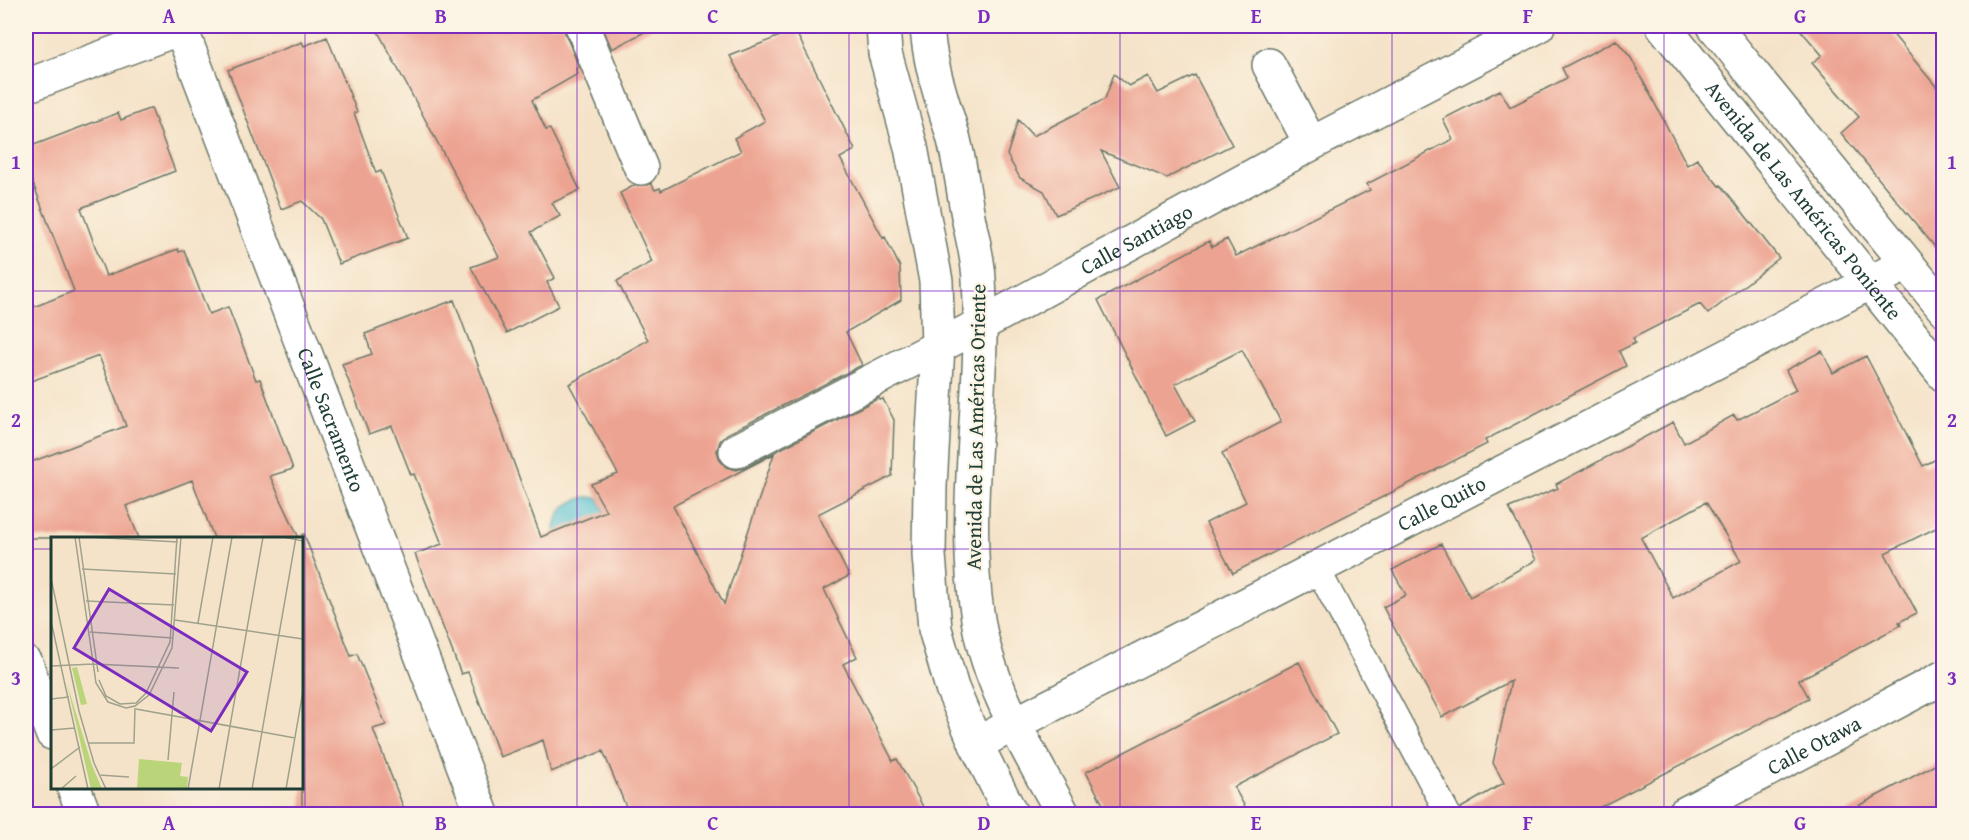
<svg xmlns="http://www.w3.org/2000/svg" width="1969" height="840" font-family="'Gentium Book Plus',serif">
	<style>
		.water { fill: #58c2d3; stroke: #3c8084; stroke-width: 1.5 }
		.building { fill: #eda391; fill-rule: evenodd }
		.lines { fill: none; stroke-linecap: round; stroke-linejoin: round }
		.service-casing { stroke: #6a7768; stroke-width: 27 }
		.minor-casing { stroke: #6a7768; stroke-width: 36 }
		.tertiary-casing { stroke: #6a7768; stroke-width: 36 }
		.service { stroke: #fff; stroke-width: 24 }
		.minor { stroke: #fff; stroke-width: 33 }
		.tertiary { stroke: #fff; stroke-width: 33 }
		.grid { fill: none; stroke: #7b2cbf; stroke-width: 1.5; stroke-opacity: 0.55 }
		.labels { text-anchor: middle; stroke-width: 4.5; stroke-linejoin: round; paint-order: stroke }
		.street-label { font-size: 21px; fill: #1f3d34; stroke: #fcf5e5 }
		.inset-road { fill: none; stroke: #9fa18d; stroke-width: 1.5 }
		.view { fill: #7b2cbf; fill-opacity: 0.15; stroke: #7b2cbf; stroke-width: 3 }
		.inset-edge { fill: none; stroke: #1f3d34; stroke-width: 3 }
		.neatline { fill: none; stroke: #7b2cbf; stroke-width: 2 }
		.grid-label { font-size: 20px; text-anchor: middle; font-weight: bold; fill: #7b2cbf }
	</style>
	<rect width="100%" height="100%" fill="#fcf5e5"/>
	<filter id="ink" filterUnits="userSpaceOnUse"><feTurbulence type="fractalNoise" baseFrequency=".0167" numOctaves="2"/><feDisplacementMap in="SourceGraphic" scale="12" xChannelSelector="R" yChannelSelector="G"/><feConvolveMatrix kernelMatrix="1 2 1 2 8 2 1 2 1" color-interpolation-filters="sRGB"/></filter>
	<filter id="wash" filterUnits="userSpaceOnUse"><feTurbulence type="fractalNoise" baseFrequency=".008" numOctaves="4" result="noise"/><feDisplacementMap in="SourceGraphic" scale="24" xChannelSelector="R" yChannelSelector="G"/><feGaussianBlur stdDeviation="1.35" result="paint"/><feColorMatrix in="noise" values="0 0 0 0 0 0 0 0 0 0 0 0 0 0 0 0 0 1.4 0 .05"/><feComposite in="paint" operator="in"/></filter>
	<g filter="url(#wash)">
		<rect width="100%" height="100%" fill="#f5e3c9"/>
		<path class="water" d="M586,497L598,498L608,518L555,541C553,516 561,503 586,497Z"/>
		<g id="blocks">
			<path class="building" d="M375,26H564L565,33L579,67L576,69L578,74L532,100L546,130L550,129L580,190L552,203L560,216L531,232L555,278L547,282L559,306L507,333L471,267L499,257Z
				M602,26H656L612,49Z
				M1797,26H1886L1944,96V258L1841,133L1859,117L1812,63L1822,55Z
				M795,30L855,150L840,158L883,238L885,237L900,267L901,300L846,332L862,365L727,434L720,441L717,451L720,460L726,467L736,470L744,468L879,398L880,400L883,399L894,420L892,476L818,514L849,576L824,589L857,657L843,664L893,761L897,759L927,814H629L603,751L551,772L543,740L500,757L468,672L461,674L415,554L442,544L414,474L411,475L392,426L369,434L342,364L372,354L365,334L454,300L541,537L606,511L591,484L618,474L569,384L648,340L617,281L652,262L620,193L635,185H648L651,183L655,190L660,188L661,191L741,151L734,138L765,121L730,56ZM774,454L724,604L673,506Z
				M327,37L357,112L354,113L376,173L381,171L408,238L339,264L321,219L302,201L281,209L228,70L302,42L304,46Z
				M1616,40L1631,58L1687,165L1697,159L1719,186L1721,185L1779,258L1708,314L1700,304L1633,338L1635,343L1619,351L1626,366L1485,440L1487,444L1233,573L1206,523L1246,502L1222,453L1281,422L1242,350L1175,384L1195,421L1166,436L1098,300L1209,241L1212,247L1227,239L1236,256L1370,190L1367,184L1453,139L1443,119L1500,90L1510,107L1567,78L1562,68Z
				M1114,74L1129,86L1148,76L1158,93L1195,75L1232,145L1167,178L1101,151L1120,187L1056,215L1044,191L1020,178L1007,155L1018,120L1033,136L1105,99Z
				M151,108L175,171L81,208L106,276L178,249L179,252L184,250L209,314L228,307L256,380L260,379L293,469L270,476L299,538H214L192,480L126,506L139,538H26V464L126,426L99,356L26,383V310L74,291L26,165V148L118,113L121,120Z
				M1822,351L1833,373L1866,356L1923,466L1944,455V524L1885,553L1917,613L1899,622L1901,625L1799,680L1809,698L1587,814H1462L1461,808L1504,783L1493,763L1511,681L1442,717L1383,607L1406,595L1392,570L1441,544L1470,597L1536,560L1509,508L1558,488L1556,484L1673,422L1684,443L1734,415L1737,420L1796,390L1786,370ZM1706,502L1741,561L1673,598L1641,538Z
				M304,534L351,656L357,654L386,725L373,729L406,814H302V535Z
				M1299,662L1337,734L1234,787L1249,814H1108L1086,772Z
				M1944,760V814H1843Z"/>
		</g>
	</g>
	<g filter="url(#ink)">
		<use href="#blocks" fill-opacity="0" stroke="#6a7768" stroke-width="1.5"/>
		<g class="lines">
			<g class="service-casing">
				<path id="service" d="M1317,568L1448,814"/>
			</g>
			<g class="minor-casing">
				<g id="minor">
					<path id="s1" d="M180,26L482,814"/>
					<path d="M582,26L641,168"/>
					<path d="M1269,65L1311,144"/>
					<path d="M26,86L186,26"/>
					<path d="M26,663L52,733"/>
					<path id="s2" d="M976,744L1906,264"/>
					<path d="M74,788L84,814"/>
					<path id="s3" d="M1684,814L1944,677"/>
				</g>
			</g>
			<g class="tertiary-casing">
				<g id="tertiary">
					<path d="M883,26L885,53L911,147L936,281L938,346L930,486L929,555L935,629L952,688L976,744L1011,814"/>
					<path d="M927,26C929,64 942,99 953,136C960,162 963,190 968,216C972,237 978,258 979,279C986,392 960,507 978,619C988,686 1031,755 1063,814"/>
					<path id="s4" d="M1663,26L1944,375"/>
					<path d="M1714,26L1944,309"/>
					<path id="s5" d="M736,451L980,325L1311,144L1538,26"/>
				</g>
			</g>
			<use href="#service" class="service"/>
			<use href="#minor" class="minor"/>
			<use href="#tertiary" class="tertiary"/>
		</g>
	</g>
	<path class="grid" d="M305,26V814M577,26V814M849,26V814M1120,26V814M1392,26V814M1664,26V814M26,291H1944M26,549H52M302,549H1944"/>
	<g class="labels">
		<g class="street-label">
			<text dy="7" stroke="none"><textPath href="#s4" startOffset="224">Avenida de Las Américas Poniente</textPath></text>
			<text dy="7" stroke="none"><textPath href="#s5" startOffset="453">Calle Santiago</textPath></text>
			<text dy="7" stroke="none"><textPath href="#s1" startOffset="422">Calle Sacramento</textPath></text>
			<text transform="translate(976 427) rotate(-89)" y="7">Avenida de Las Américas Oriente</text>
			<text dy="7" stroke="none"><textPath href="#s2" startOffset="524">Calle Quito</textPath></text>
			<text dy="7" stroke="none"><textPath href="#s3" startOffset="147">Calle Otawa</textPath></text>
		</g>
	</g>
	<g transform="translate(51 537)">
		<rect width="252" height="252" fill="#f5e3c9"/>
		<path d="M26,130L36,167L30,168L21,131ZM16,147L41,228L51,252H40ZM88,222L131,226L129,239L137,240L136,252H86Z" fill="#bad479"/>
		<path class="inset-road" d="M24,0L45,146L57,165L75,171L84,169L98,158L121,111L130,0M28,0L47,135M37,0L127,5M232,0L252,4M31,32L125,37M0,41L28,174L43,226L55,252M35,64L123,68M124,83L252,102M0,84L37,252M147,86L162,0M39,95L121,101M0,129L42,127L128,131M48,143L55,159L69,167L85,166L95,156L119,105L126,0M0,162L18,160M85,172L244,201M0,193L24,191M37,206H83L84,171M117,223L123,155M0,232L29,210M48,238L78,240M10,252L25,239M137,252L181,0M168,252L212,0M201,252L245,0M235,252L252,154"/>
		<path class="view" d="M58,52L196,135L160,194L23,111Z"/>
		<rect width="252" height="252" class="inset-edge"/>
	</g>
	<rect width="1969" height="840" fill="none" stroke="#fcf5e5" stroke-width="66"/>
	<rect x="33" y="33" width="1903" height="774" class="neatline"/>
	<g class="grid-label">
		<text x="169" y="23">A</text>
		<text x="441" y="23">B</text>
		<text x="713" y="23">C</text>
		<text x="984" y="23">D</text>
		<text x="1256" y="23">E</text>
		<text x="1528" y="23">F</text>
		<text x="1800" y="23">G</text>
		<text x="16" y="169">1</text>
		<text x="1952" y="169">1</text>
		<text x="16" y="427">2</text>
		<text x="1952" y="427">2</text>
		<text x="16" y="685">3</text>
		<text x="1952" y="685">3</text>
		<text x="169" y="830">A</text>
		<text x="441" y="830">B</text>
		<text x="713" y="830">C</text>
		<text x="984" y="830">D</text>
		<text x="1256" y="830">E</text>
		<text x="1528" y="830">F</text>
		<text x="1800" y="830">G</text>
	</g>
</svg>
